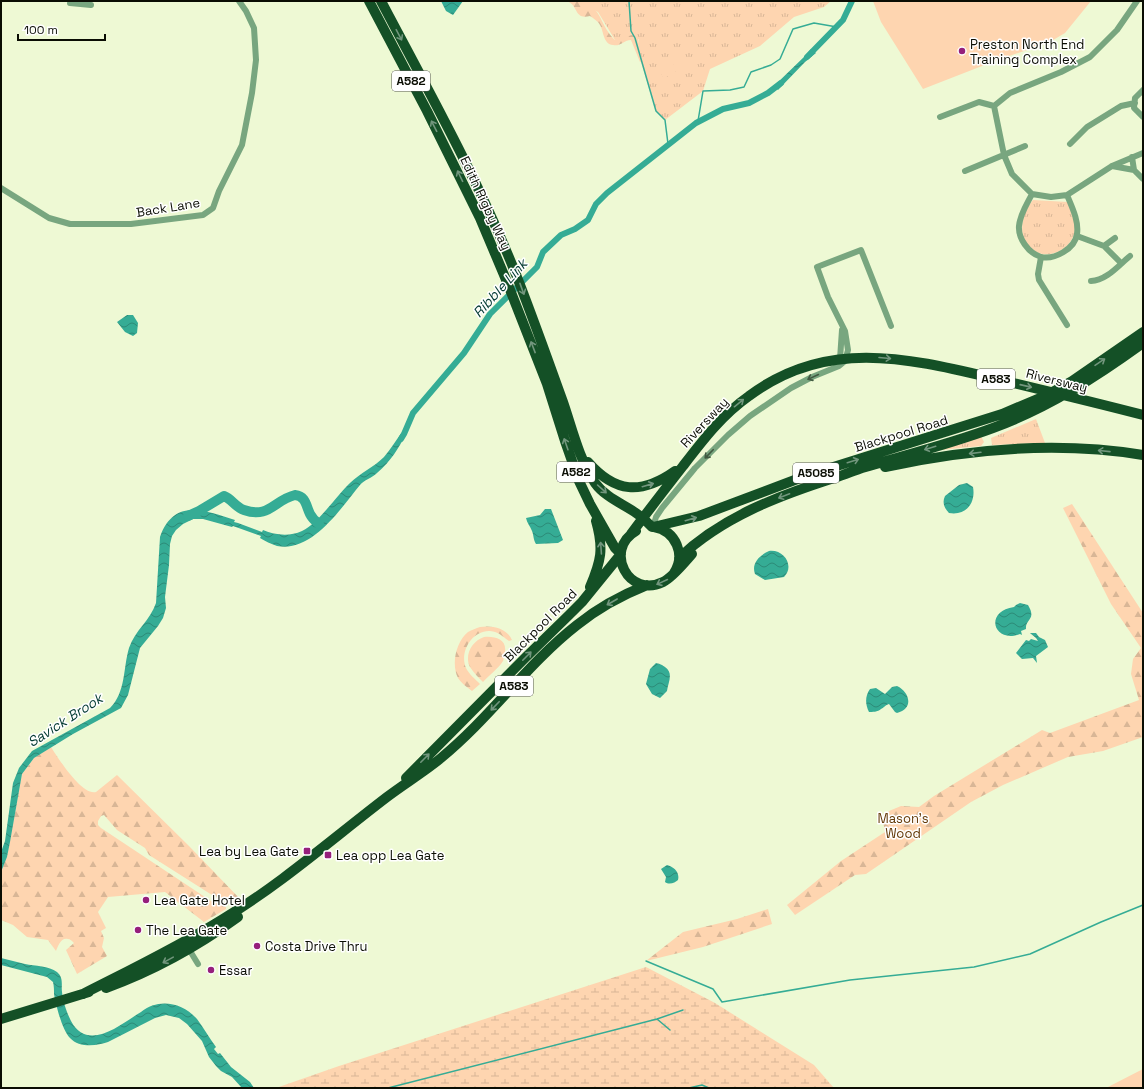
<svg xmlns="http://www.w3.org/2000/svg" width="1144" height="1089" font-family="'Space Grotesk',sans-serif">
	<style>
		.grass { fill: url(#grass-tufts) }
		.forest { fill: url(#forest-firs) }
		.wetland { fill: url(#wetland-marsh) }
		.pitch { fill: #fed5b0 }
		.water { fill: url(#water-waves) }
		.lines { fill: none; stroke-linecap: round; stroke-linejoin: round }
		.stream { stroke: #35ac95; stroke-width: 1.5 }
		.canal { stroke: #35ac95; stroke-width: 6 }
		.river { stroke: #35ac95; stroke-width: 10 }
		.minor { stroke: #78a67f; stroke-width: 6 }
		.trunk { stroke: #145026; stroke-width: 10 }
		.oneway { stroke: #72967d }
		.oneway2 { stroke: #415a41 }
		.poi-dot { fill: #951f7b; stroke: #fff; stroke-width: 1.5 }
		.labels { text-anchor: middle; stroke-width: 3; stroke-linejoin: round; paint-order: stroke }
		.shield { fill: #fff; stroke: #54564f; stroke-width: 1 }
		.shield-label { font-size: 12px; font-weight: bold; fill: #0a0d03 }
		.poi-label { font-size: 13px; fill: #0a0d03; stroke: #fff; text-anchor: start }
		.street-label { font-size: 13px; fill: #0a0d03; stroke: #fff }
		.park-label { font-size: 13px; fill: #643a08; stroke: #fff }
		.water-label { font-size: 14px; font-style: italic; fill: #033a31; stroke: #fff }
	</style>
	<defs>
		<pattern id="grass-tufts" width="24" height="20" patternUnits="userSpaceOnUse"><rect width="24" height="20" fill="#fed5b0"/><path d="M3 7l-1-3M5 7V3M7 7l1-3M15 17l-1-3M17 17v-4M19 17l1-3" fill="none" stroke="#d8b696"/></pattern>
		<pattern id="forest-firs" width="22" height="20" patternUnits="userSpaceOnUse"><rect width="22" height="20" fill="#fed5b0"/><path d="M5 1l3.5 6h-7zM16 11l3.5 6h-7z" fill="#d8b696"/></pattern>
		<pattern id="wetland-marsh" width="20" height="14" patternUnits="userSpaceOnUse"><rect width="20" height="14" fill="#fed5b0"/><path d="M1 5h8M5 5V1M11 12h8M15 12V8" fill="none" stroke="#d8b696"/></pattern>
		<pattern id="water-waves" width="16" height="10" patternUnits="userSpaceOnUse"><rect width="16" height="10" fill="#35ac95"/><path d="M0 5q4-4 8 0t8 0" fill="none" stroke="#2b8a77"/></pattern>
	</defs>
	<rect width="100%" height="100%" fill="#eef9d4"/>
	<path class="grass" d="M577,1H831L824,7L794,17L760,46L710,69L703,91L665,120L656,111L641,62L638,47L639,39L615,40L598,12Z
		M1033,200L1068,202C1070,210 1074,218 1075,226C1076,246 1053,260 1036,252C1015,241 1021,214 1033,200Z
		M1036,419L1045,443L992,445L991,438Z
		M981,436L984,442L981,446L930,451Z"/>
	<path class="forest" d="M567,1C605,1 595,20 615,40L632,35L638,37L641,62H640L631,40C624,40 620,47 613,45C603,44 604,32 600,25C598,21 594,19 590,16C574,20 579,6 567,1Z
		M678,58H687L678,70L663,79L661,73L670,69Z
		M1072,504L1143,613V737L1103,751L1068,757L1003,785L971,802L866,874L855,875L795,915L787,905L841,861L885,832L883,821L889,811L901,806L919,807L934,796L1042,730L1050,733L1139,700L1131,674L1133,659L1141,648L1111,604L1063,508Z
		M480,627C492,625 507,628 512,640L509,641C502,636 499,632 490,631C472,630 459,652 466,668C469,674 475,679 480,684L472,691C467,687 461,683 458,678C451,664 456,642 468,632C472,630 476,628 480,627Z
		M484,637C495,636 507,639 505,652C504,655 504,659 503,661C498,669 489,675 483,682C478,677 474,673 470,667C464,655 472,641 484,637Z
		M51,747C58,758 82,796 96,792L117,775L189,846L241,900L232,905L227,900L212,895L149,855L145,848L117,830L104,815L101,816L98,821V825L101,828L211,901L226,907V909L204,922L165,892L108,897L98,912L106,928L101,931L104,938L102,947L107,956L77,974L66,950L74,943C72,941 70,939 68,939C61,937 58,946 56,951L48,940L27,937L13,925L1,920V872L7,857L22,774L34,758Z
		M768,909L772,924L703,947L646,961L683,932L737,919Z"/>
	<path class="wetland" d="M646,967L715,1003L814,1065L834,1088H276L339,1066Z"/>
	<path class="pitch" d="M873,1H1091L1065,33L1048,43L1000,59L923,89L881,22Z
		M1143,1069V1088H1106Z"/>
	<path class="water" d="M441,1H463L453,15L446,11Z
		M811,49L816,53L805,62L778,90L774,86L805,56Z
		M127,315H133L138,323L137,333L133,336L125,332L117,322Z
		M402,432L406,434C398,449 391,461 377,473C372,478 364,480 360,485C341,508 312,553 277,546C271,544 265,541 260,538L261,536L233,526L232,527L203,519H193L183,524L176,530L172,536L170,544L169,565L165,597L166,608L163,618L158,626L140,648L128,695L121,708L73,734L34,758L22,774L10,842L7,857L1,872V852L5,841L13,783L19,768L32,751L110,708C126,692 123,668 129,648C135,630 150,621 156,603L160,537C174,498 204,510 235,520L234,522L238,523L262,532L263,530C275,535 289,537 302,531C319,523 336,496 350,483C360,473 374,467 384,457C391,449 396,440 402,432Z
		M967,483L973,487C976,503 966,516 949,513C944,508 942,502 945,496L959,485Z
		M545,509H551L563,540L558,543L536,544C533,539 534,536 532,531C530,526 527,523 526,518L540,515Z
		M769,551C784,549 795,566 784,577L765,580L755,574C751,563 760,555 769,551Z
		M1020,603L1028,605C1037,620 1025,619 1026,629L1021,631L1022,635L1020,634C993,644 984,611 1014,607L1016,605Z
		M1030,633H1036L1039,637L1045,640L1048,647L1036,656L1037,663L1033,658L1022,659L1016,653L1026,640L1029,641L1031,639L1038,641L1036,638Z
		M656,663C661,664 662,665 665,667C674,673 668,683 667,691L660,698L652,694L646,684L650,669Z
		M897,686C910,692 914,709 897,713L895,712L889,704C885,705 885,707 881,709C878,712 872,712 869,712C865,704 865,696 870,689L876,688L885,694L892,687Z
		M667,865C674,867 680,872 678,880C675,883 669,885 665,882L666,877L661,869Z
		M1,958C9,960 17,962 25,964C35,966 49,966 57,972C64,978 61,985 62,992C63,1002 67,1013 71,1021C88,1053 121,1024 141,1012C158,998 182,1002 197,1019C204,1028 209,1038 216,1047L214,1049L218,1054L220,1053L231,1067L250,1082L254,1088H242L232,1077L221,1071L216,1066L209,1057L202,1041L187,1024L179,1018L166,1015L155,1018L108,1042C97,1046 79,1048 70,1038C62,1030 56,1005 54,994C54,990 54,986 53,982L47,977L1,965Z"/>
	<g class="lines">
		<path class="stream" d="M629,1L631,31L635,38L656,111L665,120L668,144
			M698,121L703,91L730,90L744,87L751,72L771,65L780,59L793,29L814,23L837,27
			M646,961L713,989L722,1002L850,980L974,967L1030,954L1101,922L1143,905
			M657,1019L670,1030
			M388,1088L657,1019L683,1010
			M689,1088L702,1085L709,1088
			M728,1088H731"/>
		<path class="canal" d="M807,57L843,20L852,1
			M401,439L404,434L413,413L464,353L490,314L537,267L543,252L561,235L575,229L588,220L596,204L607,193L696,123L723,109L749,103L768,93L781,83"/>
		<path class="river" d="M188,516L199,511L224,496C232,499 235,507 244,510C269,519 274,500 295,495C306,496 306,506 310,514C312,518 315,521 319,524"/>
		<path class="minor" d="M1137,1L1117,30L1090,57L1061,72L1010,93L994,106L1004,155L1012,174L1032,194L1051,197L1067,195L1112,166L1143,153
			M70,3L91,5
			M1143,90L1135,98L1134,108L1143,117
			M940,117L979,102L994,106
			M1070,144L1087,127L1121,106L1135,103
			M1132,157L1134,170L1143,179
			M1112,166L1134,170
			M965,171L1025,146
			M1,188L49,218L70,224H131L203,215L213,208L219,191L242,145L252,93L256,60L254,28L246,11L239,1
			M1032,194C1027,204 1020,214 1019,226C1018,238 1028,253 1041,257C1054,260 1075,249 1077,234C1079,221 1072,207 1067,195
			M1077,236L1104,246L1121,263
			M1104,246L1115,238
			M1041,257L1038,274L1039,280L1067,325
			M1091,281C1106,281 1119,265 1130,256
			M840,359L842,330
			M653,527L656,517L662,508L695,468L728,435L750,416L791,388L812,377L839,366L845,361L848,350L845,331L828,297L817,267L861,250L891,326
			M187,946L198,964"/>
		<path class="trunk" d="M369,1L427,111L480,218L507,282L547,384L565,441L579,481L590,504L615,548L621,554
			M381,1C429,92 479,181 517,277C533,318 548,360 563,402C572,428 579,459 595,483C605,497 623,504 636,513C642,517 647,522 652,527
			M588,462C615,493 641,495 675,471
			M885,467C968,449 1058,441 1143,455
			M653,527L699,516L808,475L1002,414L1047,395L1072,381L1143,332
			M654,527C676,531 686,555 674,573
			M636,531C603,550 629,599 663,582C673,577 684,563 692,554
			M631,534C648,511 665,489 683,466C703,440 722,415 749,396C830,335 915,360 1005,381C1051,392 1097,403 1143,415
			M679,558C722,517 778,496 834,478C844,475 853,471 862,468C906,455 950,444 993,428C1048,408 1096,377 1143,343
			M590,587C601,561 604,549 596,521
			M406,778L526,657L569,615L582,602L621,554
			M106,988C153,971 198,946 238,917
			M83,994C130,970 178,947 223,919C281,884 332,839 387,797C404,784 424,772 441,758C490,718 527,664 577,625C598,608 622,595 647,585
			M1,1019L89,992"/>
	</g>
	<defs><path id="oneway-shaft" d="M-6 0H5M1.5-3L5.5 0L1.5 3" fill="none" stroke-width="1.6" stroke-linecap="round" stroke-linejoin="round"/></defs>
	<g class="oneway">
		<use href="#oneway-shaft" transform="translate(399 35) rotate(62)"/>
		<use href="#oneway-shaft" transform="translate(434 126) rotate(-117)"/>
		<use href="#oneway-shaft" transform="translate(460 176) rotate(-116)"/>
		<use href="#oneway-shaft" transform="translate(522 289) rotate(70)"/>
		<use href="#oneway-shaft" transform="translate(533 347) rotate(-111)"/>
		<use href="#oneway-shaft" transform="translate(885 358) rotate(5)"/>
		<use href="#oneway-shaft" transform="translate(1100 362) rotate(-34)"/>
		<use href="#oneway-shaft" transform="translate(1026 386) rotate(13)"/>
		<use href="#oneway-shaft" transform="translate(739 403) rotate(-39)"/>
		<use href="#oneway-shaft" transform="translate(566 444) rotate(-109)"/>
		<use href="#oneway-shaft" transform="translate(930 448) rotate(163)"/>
		<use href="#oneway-shaft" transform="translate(1104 451) rotate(-174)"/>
		<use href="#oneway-shaft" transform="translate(975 453) rotate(173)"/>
		<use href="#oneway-shaft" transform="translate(853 461) rotate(-17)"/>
		<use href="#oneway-shaft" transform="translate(648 485) rotate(-16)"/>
		<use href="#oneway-shaft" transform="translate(602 489) rotate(42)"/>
		<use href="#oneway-shaft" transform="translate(784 496) rotate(159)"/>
		<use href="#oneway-shaft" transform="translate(691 519) rotate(-16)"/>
		<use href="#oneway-shaft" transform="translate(601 548) rotate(-94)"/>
		<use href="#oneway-shaft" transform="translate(662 582) rotate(155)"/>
		<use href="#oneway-shaft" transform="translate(612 602) rotate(150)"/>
		<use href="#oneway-shaft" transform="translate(527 656) rotate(-45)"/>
		<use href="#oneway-shaft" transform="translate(495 706) rotate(134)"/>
		<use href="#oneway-shaft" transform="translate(425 758) rotate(-45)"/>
		<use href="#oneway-shaft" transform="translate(168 960) rotate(151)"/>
	</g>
	<g class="oneway2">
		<use href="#oneway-shaft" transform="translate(813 377) rotate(155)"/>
		<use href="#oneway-shaft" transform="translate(709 454) rotate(134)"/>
	</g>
	<g class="poi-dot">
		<circle cx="962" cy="51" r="4"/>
		<rect x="303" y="847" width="8" height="8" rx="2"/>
		<rect x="324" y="851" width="8" height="8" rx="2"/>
		<circle cx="146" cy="900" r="4"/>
		<circle cx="138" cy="930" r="4"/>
		<circle cx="257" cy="946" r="4"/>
		<circle cx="211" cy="970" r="4"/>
	</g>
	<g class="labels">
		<g class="shield">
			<rect x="392" y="71" width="38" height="20" rx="3"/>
			<rect x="977" y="369" width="38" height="20" rx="3"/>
			<rect x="557" y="462" width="38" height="20" rx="3"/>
			<rect x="793" y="463" width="46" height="20" rx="3"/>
			<rect x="495" y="676" width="38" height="20" rx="3"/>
		</g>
		<g class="shield-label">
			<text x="411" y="85">A582</text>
			<text x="996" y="383">A583</text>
			<text x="576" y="476">A582</text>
			<text x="816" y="477">A5085</text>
			<text x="514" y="690">A583</text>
		</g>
		<g class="poi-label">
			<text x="970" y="49">Preston North End<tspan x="970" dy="15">Training Complex</tspan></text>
			<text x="299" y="856" text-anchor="end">Lea by Lea Gate</text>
			<text x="336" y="860">Lea opp Lea Gate</text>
			<text x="154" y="905">Lea Gate Hotel</text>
			<text x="146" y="935">The Lea Gate</text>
			<text x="265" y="951">Costa Drive Thru</text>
			<text x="219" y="975">Essar</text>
		</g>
		<g class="street-label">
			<text transform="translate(486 203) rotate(65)" y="5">Edith Rigby Way</text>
			<text transform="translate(168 207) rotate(-9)" y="5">Back Lane</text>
			<text transform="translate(1057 380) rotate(14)" y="5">Riversway</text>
			<text transform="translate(704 422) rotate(-47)" y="5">Riversway</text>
			<text transform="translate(901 433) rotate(-17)" y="5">Blackpool Road</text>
			<text transform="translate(540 625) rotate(-45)" y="5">Blackpool Road</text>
		</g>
		<g class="park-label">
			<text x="903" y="823">Mason's<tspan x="903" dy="15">Wood</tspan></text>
		</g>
		<g class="water-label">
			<text transform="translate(500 288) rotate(-48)" y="5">Ribble Link</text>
			<text transform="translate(65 720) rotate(-33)" y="5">Savick Brook</text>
		</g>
	</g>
	<rect width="1144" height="1089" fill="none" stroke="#0a0d03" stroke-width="4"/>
	<path d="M18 34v6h87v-6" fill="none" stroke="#0a0d03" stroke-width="2"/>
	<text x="24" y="34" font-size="12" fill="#0a0d03" stroke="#ffffff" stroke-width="3" paint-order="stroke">100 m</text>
</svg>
